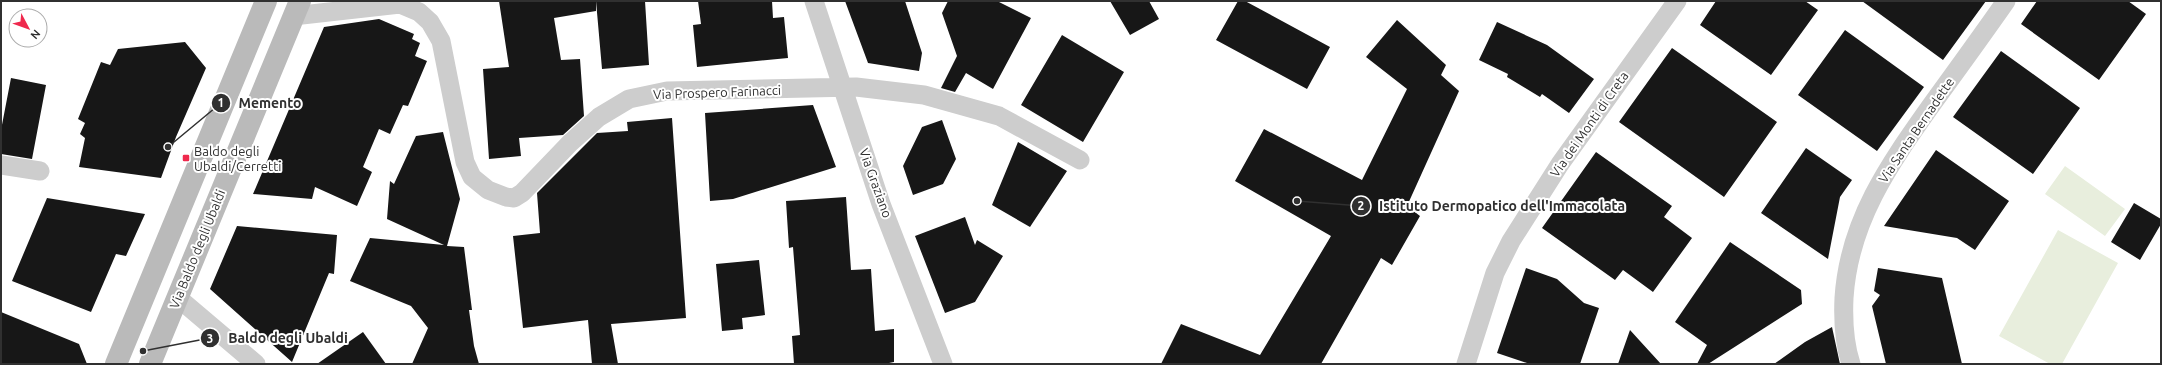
<svg xmlns="http://www.w3.org/2000/svg" width="2162" height="365" font-family="Ubuntu,sans-serif">
	<style>
		.green { fill: #e8eedd }
		.building { fill: #171717 }
		.lines { fill: none; stroke-linecap: round; stroke-linejoin: round }
		.street { stroke: #cdcdcd; stroke-width: 19 }
		.secondary { stroke: #bababa; stroke-width: 22 }
		.poi-dot { fill: #ef294d; stroke: #fff; stroke-width: 1.5 }
		.labels { text-anchor: middle; stroke-width: 4; stroke-linejoin: round; paint-order: stroke }
		.street-label { font-size: 13px; fill: #303030; stroke: #fff }
		.poi-label { font-size: 13px; fill: #303030; stroke: #fff; text-anchor: start }
		.leader { fill: none; stroke: #303030; stroke-width: 1.5 }
		.callout-dot { fill: #303030; stroke: #fff; stroke-width: 1.5 }
		.mark-label { font-size: 12px; text-anchor: middle; font-weight: bold; fill: #fff }
		.callout-label { font-size: 14px; text-anchor: middle; font-weight: bold; fill: #303030; stroke: #fff; stroke-width: 4; stroke-linejoin: round; paint-order: stroke }
	</style>
	<rect width="100%" height="100%" fill="#fff"/>
	<path class="green" d="M2065,166L2125,209L2105,236L2045,194Z
		M2058,230L2118,263L2062,364H2050L1999,336Z"/>
	<path class="building" d="M499,1H596V11L554,18L561,60L580,59L584,116L563,135L519,138L521,156L489,159L483,69L509,67Z
		M596,1H645L649,65L602,69Z
		M698,1H772L773,18L784,17L788,58L697,67L693,25L701,24Z
		M845,1H905L922,53L919,71L868,63Z
		M948,1H997L1031,18L993,89L966,73L955,92L941,88L957,56L942,13Z
		M1110,1H1149L1159,19L1130,35Z
		M1238,1H1245L1330,47L1307,89L1216,40Z
		M1716,1H1805L1818,10L1771,75L1700,25Z
		M1862,1H1986L1943,60Z
		M2037,1H2128L2146,14L2099,80L2021,24Z
		M379,19L414,34L412,39L420,43L415,56L427,61L408,106L403,105L390,134L379,129L363,167L372,172L357,206L315,187L312,199L253,194L324,27Z
		M1397,20L1446,65L1441,75L1459,91L1407,206L1420,216L1392,265L1381,258L1321,364H1161L1181,324L1260,355L1331,236L1235,181L1264,129L1362,180L1407,89L1366,57Z
		M1497,22L1547,45L1594,79L1569,113L1542,94L1540,97L1507,77L1508,74L1479,60Z
		M1845,30L1924,87L1877,151L1798,95Z
		M1062,35L1124,72L1083,142L1021,105Z
		M185,42L206,68L176,137L161,178L79,167L85,138L80,134L85,123L78,119L101,62L110,65L118,49Z
		M1672,48L1777,122L1724,197L1619,122Z
		M2001,51L2080,108L2033,174L1953,117Z
		M11,78L46,85L32,159L1,154V130Z
		M813,105L836,167L733,199L710,201L705,113Z
		M672,118L686,318L611,324L618,364H592L588,320L523,328L513,236L540,233L537,193L597,133L628,131L627,122Z
		M942,120L956,159L943,184L913,195L903,166L922,127Z
		M443,132L460,199L447,246L464,247L472,310H469L474,346L479,364H412L428,328L411,306L350,281L370,238L444,245L387,219L390,181L394,184L416,136Z
		M1018,142L1067,171L1030,227L992,205Z
		M1806,148L1852,180L1840,197L1828,259L1761,213Z
		M1936,150L2009,201L1975,250L1957,238L1884,226Z
		M1596,152L1672,206L1664,217L1692,238L1653,292L1623,270L1615,280L1542,228Z
		M846,197L851,270L871,269L875,331L894,329V362L884,364H794L792,336L800,335L793,247L789,248L786,201Z
		M47,198L145,214L126,256L116,254L91,312L12,281Z
		M2134,203L2161,219V224L2140,260L2111,242Z
		M965,217L975,245L977,240L1003,256L975,302L945,313L915,236Z
		M237,226L337,235L334,274L329,273L292,362L210,289Z
		M1730,242L1801,290L1802,304L1708,364H1697L1707,345L1675,322Z
		M759,260L765,315L742,318L743,329L722,331L716,264Z
		M1526,268L1557,279L1584,303L1599,308L1580,364H1530L1497,353Z
		M1878,268L1942,278L1962,364H1886L1872,306L1880,295L1874,291Z
		M1,312L79,344L87,364H1Z
		M1832,327L1840,364H1774L1805,342Z
		M1630,330L1640,341L1661,364H1618Z
		M363,332L386,364H317Z"/>
	<g class="lines">
		<path class="street" d="M814,1L881,204L943,364
			M293,16L400,4L419,12L430,22L441,41L465,162L472,177L488,190L506,197L514,198L522,193L570,143L599,117L629,99L667,91L856,87L924,95L999,116L1080,160
			M1,165L40,171
			M177,297L256,364
			M1466,364L1495,273L1511,241L1560,164L1677,1
			M1851,364C1844,343 1843,320 1844,298C1849,219 1891,162 1935,100C1959,67 1983,34 2006,1"/>
		<path class="secondary" d="M116,364L266,1
			M150,364L300,1"/>
	</g>
	<rect class="poi-dot" x="182" y="154" width="8" height="8" rx="2"/>
	<g class="labels">
		<g class="street-label">
			<text transform="translate(717 92) rotate(-2)" y="5">Via Prospero Farinacci</text>
			<text transform="translate(1589 124) rotate(-55)" y="5">Via dei Monti di Creta</text>
			<text transform="translate(1916 130) rotate(-56)" y="5">Via Santa Bernadette</text>
			<text transform="translate(876 183) rotate(70)" y="5">Via Graziano</text>
			<text transform="translate(197 249) rotate(-68)" y="5">Via Baldo degli Ubaldi</text>
		</g>
		<g class="poi-label">
			<text x="194" y="156">Baldo degli<tspan x="194" dy="15">Ubaldi/Cerretti</tspan></text>
		</g>
	</g>
	<path class="leader" d="M168 147L221 103M1297 201L1361 206M143 351L210 338"/>
	<g class="callout-dot">
		<circle cx="168" cy="147" r="4"/>
		<circle cx="1297" cy="201" r="4"/>
		<circle cx="143" cy="351" r="4"/>
		<circle cx="221" cy="103" r="10"/>
		<circle cx="1361" cy="206" r="10"/>
		<circle cx="210" cy="338" r="10"/>
	</g>
	<g class="mark-label">
		<text x="221" y="107">1</text>
		<text x="1361" y="210">2</text>
		<text x="210" y="343">3</text>
	</g>
	<g class="callout-label">
		<text x="270" y="108">Memento</text>
		<text x="1502" y="211">Istituto Dermopatico dell'Immacolata</text>
		<text x="288" y="343">Baldo degli Ubaldi</text>
	</g>
	<rect width="2162" height="365" fill="none" stroke="#303030" stroke-width="4"/>
	<g transform="translate(28 28) rotate(131)"><circle r="19" fill="#ffffff" stroke="#acacac"/>
	<path d="M0-3L7 15L0 10L-7 15Z" fill="#ef294d"/>
	<text y="-6" font-size="11" font-weight="bold" text-anchor="middle" fill="#303030">N</text>
	</g>
</svg>
